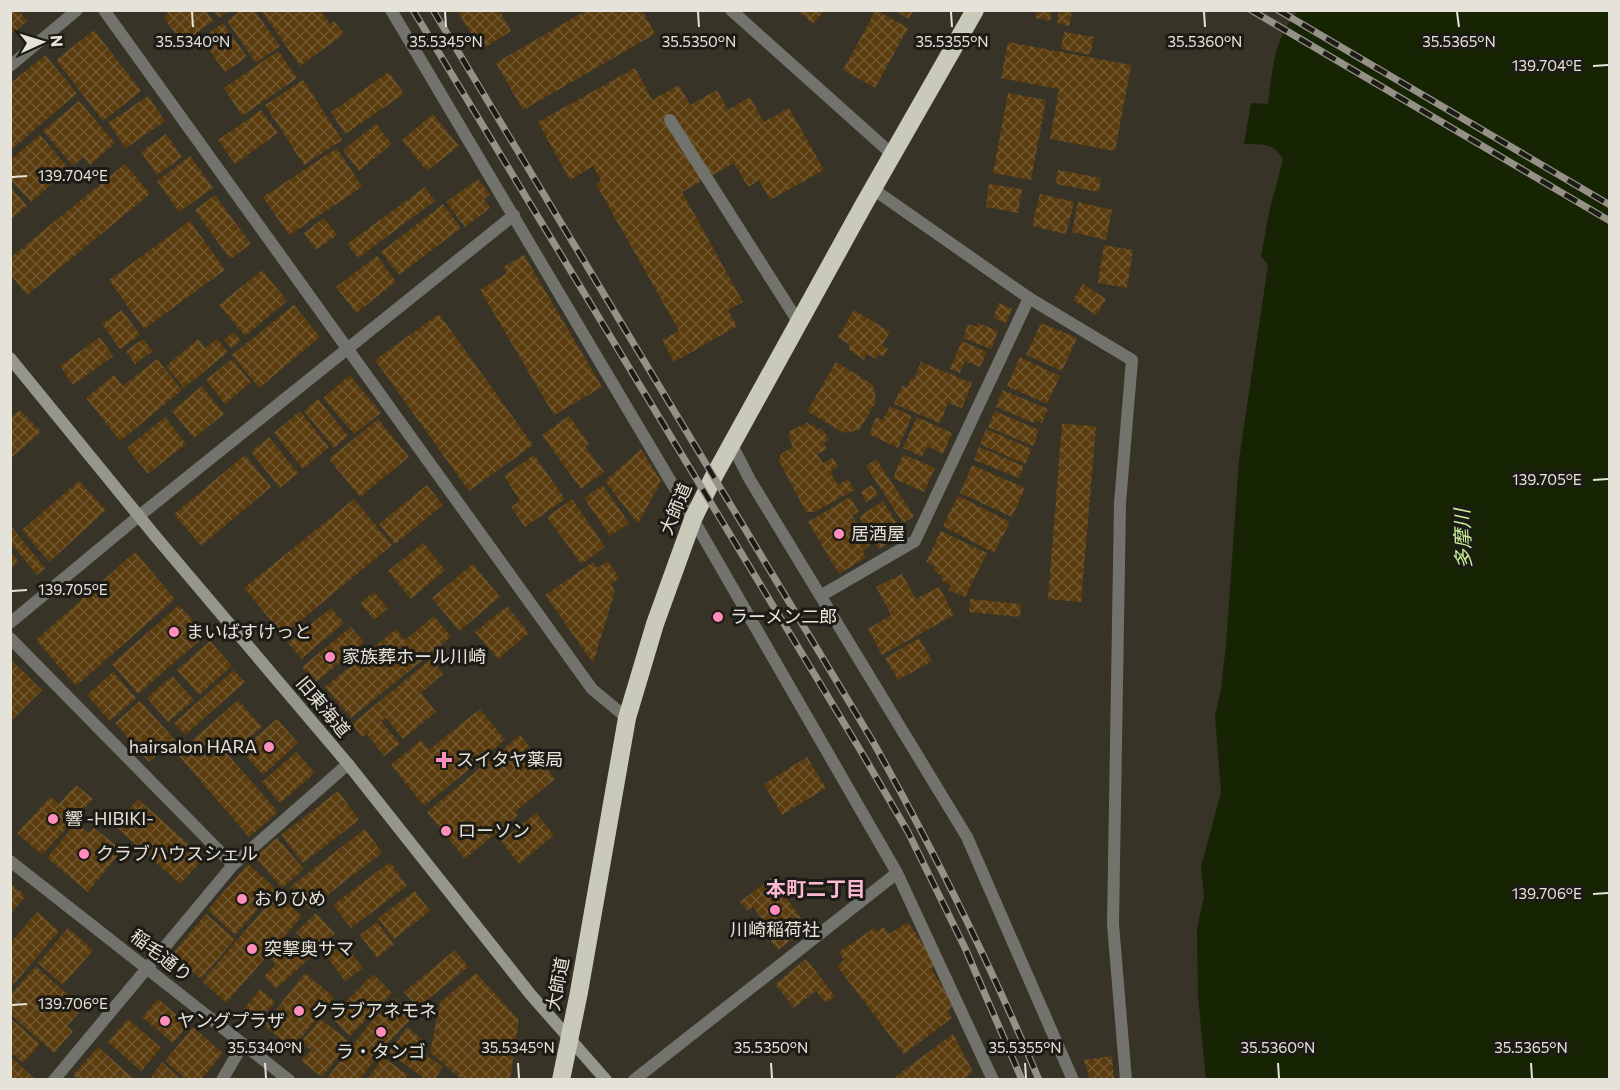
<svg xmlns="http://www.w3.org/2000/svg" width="1620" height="1090" font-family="Commissioner,'Noto Sans JP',sans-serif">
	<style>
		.water { fill: #172404 }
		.building { fill: url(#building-cross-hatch) }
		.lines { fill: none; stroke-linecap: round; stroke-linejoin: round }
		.lane { stroke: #72736c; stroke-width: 12 }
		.street { stroke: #72736c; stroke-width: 12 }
		.secondary { stroke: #95968c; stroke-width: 12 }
		.highway { stroke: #c9caba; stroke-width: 18 }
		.rail-casing { stroke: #959187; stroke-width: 7 }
		.rail { stroke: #1d1b15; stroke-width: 4.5; stroke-dasharray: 14; stroke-linecap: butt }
		.ticks { fill: none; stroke: #e5e2da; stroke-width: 2 }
		.poi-dot { fill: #ff8eba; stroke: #1d1b15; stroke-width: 2 }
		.labels { text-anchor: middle; stroke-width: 6; stroke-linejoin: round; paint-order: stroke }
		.street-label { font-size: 18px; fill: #e5e2da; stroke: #1d1b15 }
		.poi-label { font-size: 18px; fill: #e5e2da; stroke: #1d1b15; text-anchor: start }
		.water-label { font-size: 20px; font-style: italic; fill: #caf29a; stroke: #1d1b15 }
		.neighbourhood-label { font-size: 20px; font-weight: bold; fill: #fbbad1; stroke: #1d1b15 }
		.ticks-label { font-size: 15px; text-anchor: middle; fill: #e5e2da; stroke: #1d1b15; stroke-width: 6; stroke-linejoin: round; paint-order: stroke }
	</style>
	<defs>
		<pattern id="building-cross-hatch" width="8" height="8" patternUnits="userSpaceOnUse" patternTransform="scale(1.5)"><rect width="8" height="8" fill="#5a3c0e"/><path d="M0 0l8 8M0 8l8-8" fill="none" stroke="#725830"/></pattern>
	</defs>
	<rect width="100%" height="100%" fill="#373327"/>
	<path class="water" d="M1298,11H1609V1079H1206L1198,997L1197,929L1204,896L1201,867L1221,792L1215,716L1221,689L1226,645L1239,460L1268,265L1261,256L1270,208L1283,160C1274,142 1263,145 1244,144L1251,103L1268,104C1273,67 1273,41 1298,11Z"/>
	<path class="building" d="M10,10H18L27,21L10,36Z
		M166,10H205L213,21L183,43L164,18L168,14Z
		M213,10H230L219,18Z
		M241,10H254L280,46L256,63L227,21Z
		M261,10H320L330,24L334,21L344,34L300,66Z
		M457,10H499L511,31L481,50Z
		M587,10H642L655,34L523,110L496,63Z
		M797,10H825L813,24Z
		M876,10L908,28L875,88L843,70Z
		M895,10H914L909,19Z
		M1037,10H1052L1050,21L1036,18Z
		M1059,10L1072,12L1069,26L1057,23Z
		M223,23L247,57L225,72L201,38Z
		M94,30L141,91L103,121L56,60Z
		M1064,32L1094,37L1090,55L1061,49Z
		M1008,42L1131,65L1115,151L1050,139L1059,89L1001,78Z
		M278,51L297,78L242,116L224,88Z
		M45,55L77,93L10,151V84Z
		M635,68L652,100L679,85L690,105L717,90L728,110L750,97L764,122L789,108L824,170L770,200L759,180L748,187L734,163L682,192L743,302L728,310L737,326L674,362L662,340L679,331L596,184L601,181L593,166L570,180L538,122Z
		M389,72L404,94L345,134L331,112Z
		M303,80L342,140L304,165L265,105Z
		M1008,93L1046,100L1031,180L993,173Z
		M148,96L165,121L126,148L108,123Z
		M79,101L115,143L90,165L83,157L73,166L43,131Z
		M261,110L278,133L235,164L218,140Z
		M433,114L459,146L427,171L402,140Z
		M376,124L392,144L359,171L343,150Z
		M166,134L182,157L157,175L141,152Z
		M40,135L69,169L31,202L10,179V160Z
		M337,148L362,187L289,235L263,197Z
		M190,156L213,188L179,212L157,181Z
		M125,164L150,194L27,295L10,274V258Z
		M1058,170L1101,178L1099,192L1056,184Z
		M478,179L490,194L484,199L490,208L465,227L446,202Z
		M989,184L1022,189L1018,213L986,207Z
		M10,186L27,206L10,220Z
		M425,187L435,201L358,258L347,244Z
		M1040,194L1074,202L1066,234L1032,226Z
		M215,195L251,244L230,259L195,210Z
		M1078,202L1112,210L1106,240L1072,232Z
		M443,204L461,228L399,275L381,252Z
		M324,218L337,235L316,250L304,233Z
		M190,221L225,270L144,329L109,280Z
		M1104,245L1133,250L1127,288L1098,283Z
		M524,255L602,387L554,415L480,290L507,273L503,267Z
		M377,256L396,282L356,313L336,287Z
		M262,270L287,301L245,336L219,305Z
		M1083,284L1106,299L1096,315L1073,300Z
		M999,303L1012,309L1006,323L993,318Z
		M294,305L320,337L259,388L232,355Z
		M122,310L140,335L120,349L102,324Z
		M854,310L890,332L882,345L888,349L883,356L879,354L876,359L867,354L864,360L848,349L850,345L838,337Z
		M439,314L533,445L469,491L375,360Z
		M978,323L998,331L991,349L963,338L968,324L977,327Z
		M1041,323L1077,338L1062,371L1026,355Z
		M234,332L241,340L231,349L224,340Z
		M100,337L113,356L73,385L60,366Z
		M143,339L153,351L135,364L126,351Z
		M198,339L205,348L217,339L228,352L184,388L166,366Z
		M962,341L987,352L980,367L965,361L960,373L950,369Z
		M1020,357L1060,376L1047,404L1007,386Z
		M157,359L182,390L120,441L86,398L114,375L123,386Z
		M232,359L251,382L225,404L206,380Z
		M836,362L872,384L875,393L876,402L859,430L844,433L807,411Z
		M921,362L972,383L962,408L948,403L940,423L894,404L902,385L907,388L911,378L914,379Z
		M350,375L381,413L354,434L323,398Z
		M202,386L224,414L194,438L172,411Z
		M1003,390L1048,409L1042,423L1035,420L1034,423L996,407Z
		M318,399L348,436L334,448L304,411Z
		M890,406L912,416L898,448L869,434L876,417L883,420Z
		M20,410L41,432L10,459V418Z
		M300,411L329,447L303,469L274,433Z
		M995,411L1039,430L1033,446L988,427Z
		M569,416L589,444L585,446L604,472L581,489L542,435Z
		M165,417L186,444L148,474L127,448Z
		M917,417L952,433L943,454L927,446L922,457L903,448Z
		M378,419L409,457L360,497L329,459Z
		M808,422L810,426L814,424L817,430L822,428L829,440L823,442L827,449L817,454L823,463L833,458L838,467L830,471L838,485L848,479L854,490L814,512H806L779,461L781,454L793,447L789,439L790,431Z
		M1062,424L1096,426L1081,602L1048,599Z
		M986,429L1032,449L1025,464L980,444Z
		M269,437L298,473L280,488L251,452Z
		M979,447L1024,466L1019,478L974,460Z
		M641,449L661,481L638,524L605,481Z
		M903,454L935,468L924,492L893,478Z
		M245,455L271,487L201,546L174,514Z
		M534,455L565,499L525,527L511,507L520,501L504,476Z
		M876,459L914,516L903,523L866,466Z
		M972,465L1025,488L1012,517L960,493Z
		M79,481L106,510L49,562L22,530Z
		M427,485L443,505L395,544L379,524Z
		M603,485L629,523L610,536L584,498Z
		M872,485L878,495L866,502L861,492Z
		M958,496L1010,522L994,553L943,526Z
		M850,497L859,512L852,515L870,546L862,551L866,557L839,574L808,522Z
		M354,499L392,545L283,635L244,588Z
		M572,499L605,547L581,564L547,517Z
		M883,501L903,534L879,549L859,517Z
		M10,525L45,568L37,575L10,542Z
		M941,531L987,553L965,597L949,590L951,585L941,580L943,576L933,571L935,566L926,562Z
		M423,543L445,570L411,599L388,571Z
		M10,551L19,562L10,569Z
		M135,552L175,599L76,686L36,640Z
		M608,561L619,578L611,585L615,591L593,663L545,595L593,562L597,568Z
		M473,564L500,597L459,631L432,598Z
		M902,574L916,599L939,587L954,615L882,655L868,629L891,615L876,587Z
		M374,592L388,608L374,620L360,603Z
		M970,599L1021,604L1020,617L969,612Z
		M179,605L206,635L138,694L112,664Z
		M507,606L529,633L498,659L475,632Z
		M331,608L344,623L301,659L288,643Z
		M434,616L451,637L351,718L325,687L396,629L405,640Z
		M351,627L364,642L315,683L302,667Z
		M919,638L932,661L898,680L885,658Z
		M210,641L232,666L199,695L177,670Z
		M10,659L42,690L12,720L10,719Z
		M431,659L443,674L421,693L436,712L403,739L386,718L381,721L400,744L384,756L367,734L362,737L352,724Z
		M234,670L245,682L185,735L174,723Z
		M113,672L136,698L110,721L87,695Z
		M172,676L194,700L168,722L147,698Z
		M238,700L262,727L229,756L278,812L249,837L177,754Z
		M140,701L175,740L149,762L115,723Z
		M480,709L505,740L424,806L391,765L421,740L429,750Z
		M277,719L298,743L263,775L241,750Z
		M520,735L555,779L515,812L518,815L465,859L427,812Z
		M296,752L315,773L280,803L262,782Z
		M807,757L826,788L782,815L764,784Z
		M76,785L93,799L42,855L17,833L50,797L59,804Z
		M338,791L359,820L303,863L281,835Z
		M138,799L204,858L180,884L115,826Z
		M536,813L554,835L519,864L501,841Z
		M76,823L89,833L94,828L122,850L88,892L47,858Z
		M365,829L382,853L309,909L291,886Z
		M277,838L304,869L282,888L255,857Z
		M390,862L407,886L351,928L333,905Z
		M248,864L276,889L235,935L208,910Z
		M771,878L808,927L778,950L757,923L762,919L753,907L748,911L740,902Z
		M10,883L26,896L10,914Z
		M415,891L430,911L394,939L378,918Z
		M277,894L302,916L226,1003L202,981Z
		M37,912L59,931L14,984L10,980V943Z
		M316,913L335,934L315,952L296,932Z
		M206,914L235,939L201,979L172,954Z
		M377,922L394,944L377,958L360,935Z
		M908,922L937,964L931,969L955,1005L947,1011L952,1018L904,1054L837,966L844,960L839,952L874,928L877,932L884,927L889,934Z
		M68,928L93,950L63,985L38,963Z
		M296,936L313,955L276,989L264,976L276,965L271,959Z
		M341,939L363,968L345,981L324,953Z
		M455,950L468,967L417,1008L404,992Z
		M806,959L835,996L826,1003L816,991L794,1008L775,984Z
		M36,966L83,1008L67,1026L73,1031L54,1053L10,1014V995Z
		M305,973L334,997L292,1049L264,1025Z
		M476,973L519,1020L510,1080H462L430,1052L440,1002Z
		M373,974L392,993L350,1036L331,1017Z
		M260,989L275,1002L258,1023L243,1010Z
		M395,998L413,1017L390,1041L359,1080H331L328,1077L370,1023Z
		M158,999L188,1025L173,1043L142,1017Z
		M10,1018L40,1044L23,1063L10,1052Z
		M128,1019L161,1048L141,1071L108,1042Z
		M320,1019L350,1042L322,1077L301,1061L311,1050L301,1042Z
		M193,1027L223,1053L201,1080H187L165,1061Z
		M407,1027L424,1041L418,1049L443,1067L434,1080H426L389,1052Z
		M953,1034L973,1072L962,1080H899L896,1076Z
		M98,1047L135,1080H79L73,1075Z
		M10,1056L36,1080H10Z
		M1112,1056L1114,1080H1090L1084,1060Z
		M383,1057L408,1075L404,1080H367Z
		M162,1062L181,1080H149Z"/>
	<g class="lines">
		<path class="lane" d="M670,120L799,323
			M822,595L915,541L1029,298"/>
		<path class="street" d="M104,10L592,689L627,718
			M391,10L693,519L897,873L993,1080
			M731,10L893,155
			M10,66L77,10
			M873,189L1029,298L1132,360L1120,503L1113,924L1126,1080
			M732,445L750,480L967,837L1073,1080
			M10,623L139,516L514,215
			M10,638L233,865
			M10,861L289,1080
			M54,1080L233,865L348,764
			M222,1080L243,1044
			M634,1080L897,873"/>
		<path class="secondary" d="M10,358L156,537L348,764L531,995L606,1080"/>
		<path class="highway" d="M561,1080L579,992L627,718L655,624L693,519L714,476L863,206L975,10"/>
		<g class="rail-casing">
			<path id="rail" d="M413,10L859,748L908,832L965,948L1022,1080
				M433,10L872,740C934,851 990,963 1039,1080
				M1251,10L1610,221
				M1278,10L1610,205"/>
		</g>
		<use href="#rail" class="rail"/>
	</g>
	<path class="ticks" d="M192,12L193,27M445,12L446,27M698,12L699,27M951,12L952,27M1204,12L1205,27M1457,12L1459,27M1593,66L1608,65M12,177L27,176M1593,480L1608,479M12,591L27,590M1593,894L1608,893M12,1005L27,1004M265,1063L266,1078M518,1063L519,1078M771,1063L772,1078M1025,1063L1026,1078M1278,1063L1279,1078M1531,1063L1532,1078"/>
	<g class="poi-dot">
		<circle cx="839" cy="534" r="6"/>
		<circle cx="718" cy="617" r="6"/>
		<circle cx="174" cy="632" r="6"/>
		<circle cx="330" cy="657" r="6"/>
		<circle cx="269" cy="747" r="6"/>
		<path d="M441 751h6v6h6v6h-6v6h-6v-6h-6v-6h6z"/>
		<circle cx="53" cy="819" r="6"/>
		<circle cx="446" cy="831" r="6"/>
		<circle cx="84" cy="854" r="6"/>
		<circle cx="242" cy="899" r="6"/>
		<circle cx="775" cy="910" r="6"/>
		<circle cx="252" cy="949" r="6"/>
		<circle cx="299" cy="1011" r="6"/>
		<circle cx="165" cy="1021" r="6"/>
		<circle cx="381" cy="1032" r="6"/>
	</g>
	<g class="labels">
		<g class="street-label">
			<text transform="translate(676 509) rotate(-67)" y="6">大師道</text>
			<text transform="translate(323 707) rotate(50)" y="6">旧東海道</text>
			<text transform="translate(161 956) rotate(38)" y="6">稲毛通り</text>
			<text transform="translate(558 984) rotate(-79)" y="6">大師道</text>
		</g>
		<g class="poi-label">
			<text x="851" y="540">居酒屋</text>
			<text x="730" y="623">ラーメン二郎</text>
			<text x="186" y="638">まいばすけっと</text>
			<text x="342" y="663">家族葬ホール川崎</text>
			<text x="257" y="753" text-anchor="end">hairsalon HARA</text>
			<text x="456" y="766">スイタヤ薬局</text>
			<text x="65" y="825">響 -HIBIKI-</text>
			<text x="458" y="837">ローソン</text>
			<text x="96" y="860">クラブハウスシェル</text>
			<text x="254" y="905">おりひめ</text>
			<text x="775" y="936" text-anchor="middle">川崎稲荷社</text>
			<text x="264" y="955">突撃奥サマ</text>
			<text x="311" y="1017">クラブアネモネ</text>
			<text x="177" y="1027">ヤングプラザ</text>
			<text x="381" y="1058" text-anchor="middle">ラ・タンゴ</text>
		</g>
		<g class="water-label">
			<text transform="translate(1463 539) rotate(-92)" y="7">多摩川</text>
		</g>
		<g class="neighbourhood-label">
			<text x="816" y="896">本町二丁目</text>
		</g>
	</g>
	<g class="ticks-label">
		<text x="193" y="47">35.5340°N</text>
		<text x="446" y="47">35.5345°N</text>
		<text x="699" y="47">35.5350°N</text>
		<text x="952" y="47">35.5355°N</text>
		<text x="1205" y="47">35.5360°N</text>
		<text x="1459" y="47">35.5365°N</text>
		<text x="1547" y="71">139.704°E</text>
		<text x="73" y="181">139.704°E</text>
		<text x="1547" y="485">139.705°E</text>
		<text x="73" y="595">139.705°E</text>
		<text x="1547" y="899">139.706°E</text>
		<text x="73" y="1009">139.706°E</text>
		<text x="265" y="1053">35.5340°N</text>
		<text x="518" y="1053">35.5345°N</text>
		<text x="771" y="1053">35.5350°N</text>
		<text x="1025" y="1053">35.5355°N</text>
		<text x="1278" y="1053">35.5360°N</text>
		<text x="1531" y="1053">35.5365°N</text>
	</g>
	<rect width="1620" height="1090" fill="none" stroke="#e5e2da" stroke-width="24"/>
	<g transform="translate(42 42) rotate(86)" stroke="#1d1b15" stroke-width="4.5" paint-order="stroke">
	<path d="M0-4.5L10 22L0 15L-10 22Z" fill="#e5e2da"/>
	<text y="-9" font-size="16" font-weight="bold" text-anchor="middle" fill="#e5e2da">N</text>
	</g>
</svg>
